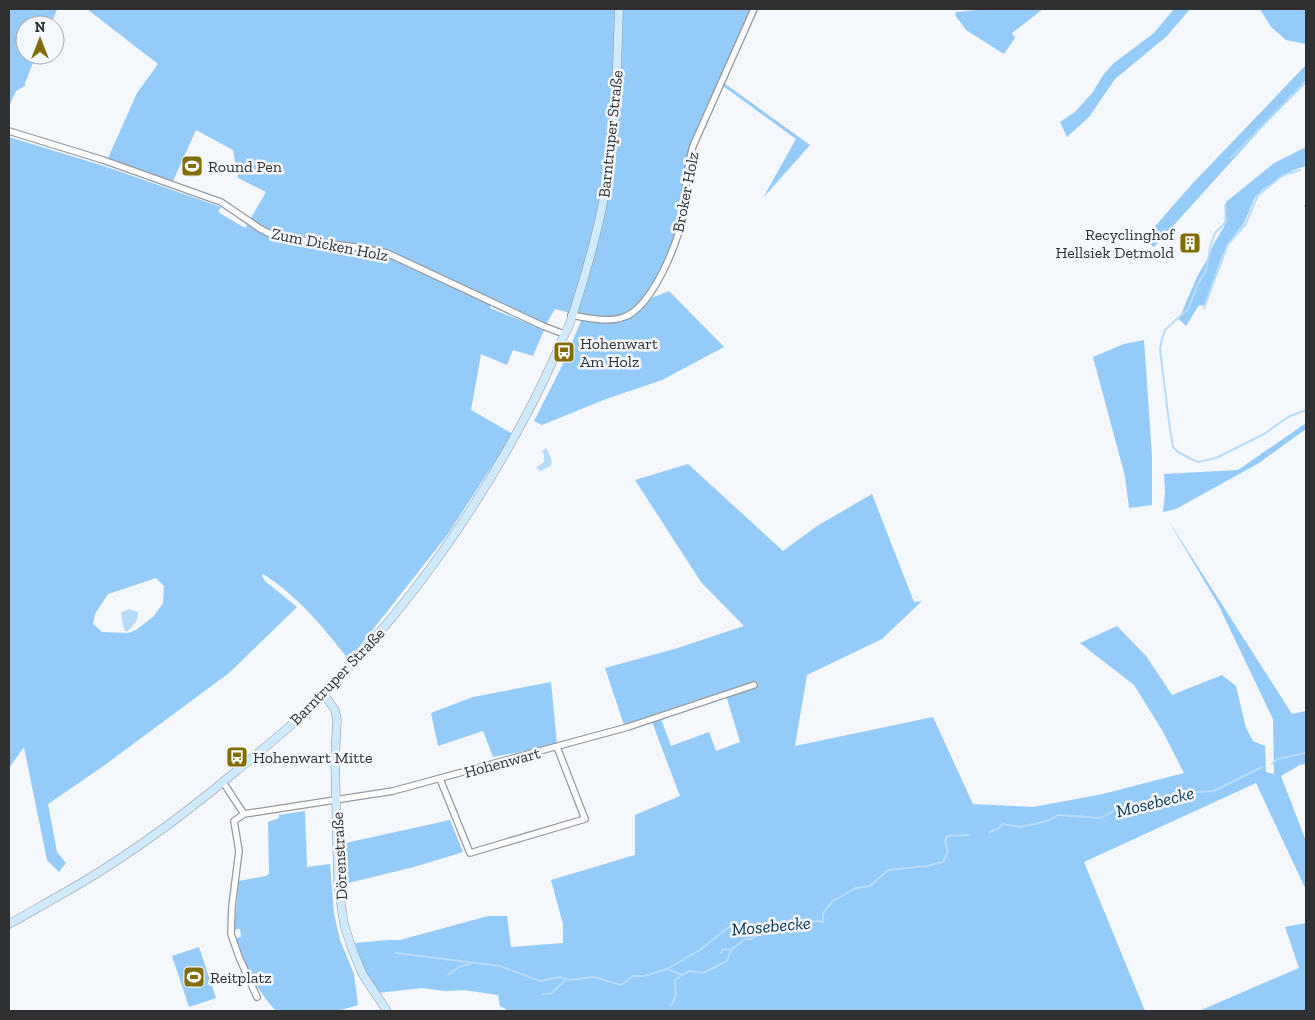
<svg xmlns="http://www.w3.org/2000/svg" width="1315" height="1020" font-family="'Zilla Slab',serif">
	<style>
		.green { fill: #95cbf9; fill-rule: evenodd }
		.water { fill: #b7dbfa }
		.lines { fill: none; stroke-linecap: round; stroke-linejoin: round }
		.stream { stroke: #b7dbfa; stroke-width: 2 }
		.street-casing { stroke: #95999d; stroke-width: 8 }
		.secondary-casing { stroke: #95999d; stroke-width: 9 }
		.street { stroke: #fff; stroke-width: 5.5 }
		.secondary { stroke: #cfe9fd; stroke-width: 8 }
		.labels { text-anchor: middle; stroke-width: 5; stroke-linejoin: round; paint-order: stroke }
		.street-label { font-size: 16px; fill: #2e3031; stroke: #f4f8fd }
		.poi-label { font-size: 16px; fill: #2e3031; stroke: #f4f8fd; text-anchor: start }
		.water-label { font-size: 18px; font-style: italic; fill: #033353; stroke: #f4f8fd }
	</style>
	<rect width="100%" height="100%" fill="#f4f8fd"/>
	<path class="green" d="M9,9H57L51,25H25V55H36L25,83V86L16,91L9,106Z
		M87,9H752L692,146L678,230L665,261L643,300L633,309L621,317L579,315L555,309L544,328L491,304L490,308L544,330L533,356L513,350L507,365L481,354L471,410L513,434L448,534L349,660C324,628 298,596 263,574L262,576L265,581L297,607L229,673L102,767L48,804L57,852L66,863L59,872L47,860L24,747L9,768V137L104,166L221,207L218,212L245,228L266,192L238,178L233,150L196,130L173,181L108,158L137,93L158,64ZM156,578L164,586L163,603L154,616L136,630L128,633L102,632L93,624L95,614L108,594Z
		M988,9H1043L1012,33L1015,38L1004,54L966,30L955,15L956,12Z
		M1174,9H1190L1167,36L1115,79L1089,117L1067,137L1060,122L1075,112L1093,92L1103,75L1114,63L1154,33Z
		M1260,9H1306V44L1286,40L1271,27Z
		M1306,65V83L1267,122L1154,247L1143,240L1193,183Z
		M724,83L810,145L763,198L796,139L723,86Z
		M1306,147V166L1293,170L1263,189L1255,197L1244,223L1229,242L1222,256L1204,306L1199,305L1186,326L1179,319L1197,277L1209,256L1213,245L1224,227L1226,202L1274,163Z
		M184 166a8 8 0 1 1 16 0a8 8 0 1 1-16 0Z
		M669,291L724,347L662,380L606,399L542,425L534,421L562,366L581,321H616L646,300Z
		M1144,340L1152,456V505L1129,508L1125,476L1093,357L1124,344Z
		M1306,423V429L1259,463L1176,509L1163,512L1165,493L1164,474L1238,470Z
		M688,464L783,551L817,526L872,494L914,602L922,601L882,639L807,675L795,746L933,717L973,804L1033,807L1103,794L1184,773L1162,730L1134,685L1080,643L1117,626L1146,656L1172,695L1222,675L1236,686L1246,728L1253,741L1265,746L1266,772L1274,774L1273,719L1218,604L1168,520L1292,714L1306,711V764L1300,765L1281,776L1306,841V890L1256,783L1084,862L1145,1011H509L500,1006L498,995L464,990L445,991L422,988L378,993L364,968L355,943L388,940H400L488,916H507L511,947L563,943V924L551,880L635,855V815L680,796L652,722L661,719L671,746L709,732L716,751L740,742L726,695L700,699L624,725L605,668L678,648L744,626L701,582L635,480Z
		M551,682L557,745L493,757L483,731L438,746L431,713L473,697Z
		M305,811L307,867L330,864L334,914L340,940L354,974L358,1005L338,1011H276C257,990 244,966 236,938L241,937L240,929L234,930L239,881L266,876L269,874L268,822L279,818V815Z
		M450,820L463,852L414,867L344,884L341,844Z
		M1306,923V1011H1199L1299,968L1285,927Z
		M199,947L216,998L189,1007L172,956Z"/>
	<path class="water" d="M546,448C549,454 553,460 551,466L540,471L536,468L544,462V455L542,451Z
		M130,609L138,612C139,620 134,625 128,631H125L122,622L121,612Z"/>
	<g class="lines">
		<path class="stream" d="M1231,158L1306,81
			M1225,205L1226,222L1215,233L1211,244L1206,270L1198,284L1188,309L1165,330L1162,339L1160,349L1169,422L1173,447L1178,452L1191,459L1198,462L1216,458L1264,434L1288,417L1306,410
			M1305,206L1306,205
			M1204,308L1228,244L1245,225L1258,195L1283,175L1300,170
			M1272,764L1277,759L1306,753
			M989,832L998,829L1002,824L1020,827L1048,821L1058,815L1101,818L1115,810L1149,808L1179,793L1214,791L1262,767
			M396,953L500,966L540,981L560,977L570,980L594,977L621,985L633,976H644L667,969L700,950L729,927L782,926L817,921L823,922V913L833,901L856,888L870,886L888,870L927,866L943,862L948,852L945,841L947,836L968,835
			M721,953L723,949L731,950
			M667,969L682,975L690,971L703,973L727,961L731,950L745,939H751L770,927
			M448,975L459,967L472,963
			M543,994H550L567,979
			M671,1006L676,995L675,980L682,975"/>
		<g class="street-casing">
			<path id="street" d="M9,131L103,160L221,202L259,228L276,237L355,247L387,253L543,326L564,334
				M571,315C587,318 609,323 624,317C651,308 678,244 682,218C686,193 686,169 693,146L754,9
				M440,779L470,853L585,819L557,747
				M223,782L244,814L234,821L239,851L232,906L231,934L239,957L257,997
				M244,814L393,791L628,727L754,685"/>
		</g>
		<g class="secondary-casing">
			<path id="secondary" d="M323,693L335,710L337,720L335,759L338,883L344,924L352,949L363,975L387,1011
				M9,924C24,916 39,907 55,898C120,862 178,820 235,772C258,753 281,735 302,715C384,636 455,543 511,443C529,411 546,378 560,344C563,337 567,331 570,323C587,270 603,216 610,160C617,110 617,59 619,9"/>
		</g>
		<use href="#street" class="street"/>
		<use href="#secondary" class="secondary"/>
	</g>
	<defs>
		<g id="stadium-square" transform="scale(1.125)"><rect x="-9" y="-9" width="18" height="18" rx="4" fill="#816c06" stroke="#f4f8fd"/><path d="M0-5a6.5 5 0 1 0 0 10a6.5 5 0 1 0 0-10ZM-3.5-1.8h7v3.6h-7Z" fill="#fff"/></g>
		<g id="building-square" transform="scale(1.125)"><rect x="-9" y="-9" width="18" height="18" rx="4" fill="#816c06" stroke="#f4f8fd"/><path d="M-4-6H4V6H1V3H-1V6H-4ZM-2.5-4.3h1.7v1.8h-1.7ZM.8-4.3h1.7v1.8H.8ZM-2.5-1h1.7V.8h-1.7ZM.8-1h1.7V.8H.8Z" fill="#fff"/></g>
		<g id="bus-square" transform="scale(1.125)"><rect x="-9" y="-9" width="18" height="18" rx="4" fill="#816c06" stroke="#f4f8fd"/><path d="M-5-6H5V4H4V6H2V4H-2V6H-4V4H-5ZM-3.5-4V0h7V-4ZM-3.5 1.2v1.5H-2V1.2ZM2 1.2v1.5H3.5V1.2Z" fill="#fff"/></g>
	</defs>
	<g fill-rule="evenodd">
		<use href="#stadium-square" x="192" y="166"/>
		<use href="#building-square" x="1190" y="243"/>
		<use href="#bus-square" x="564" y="352"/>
		<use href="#bus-square" x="237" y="757"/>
		<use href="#stadium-square" x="194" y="977"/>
	</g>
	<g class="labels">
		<g class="street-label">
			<text transform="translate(610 134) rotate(-84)" y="6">Barntruper Straße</text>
			<text transform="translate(685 192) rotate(-79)" y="6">Broker Holz</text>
			<text transform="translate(330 244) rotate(11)" y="6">Zum Dicken Holz</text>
			<text transform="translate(337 676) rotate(-46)" y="6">Barntruper Straße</text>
			<text transform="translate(502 762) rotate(-15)" y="6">Hohenwart</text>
			<text transform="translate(339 856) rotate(-93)" y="6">Dörenstraße</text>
		</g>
		<g class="poi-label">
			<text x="208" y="172">Round Pen</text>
			<text x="1174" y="240" text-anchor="end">Recyclinghof<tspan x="1174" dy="18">Hellsiek Detmold</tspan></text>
			<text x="580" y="349">Hohenwart<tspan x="580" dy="18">Am Holz</tspan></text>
			<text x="253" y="763">Hohenwart Mitte</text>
			<text x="210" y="983">Reitplatz</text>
		</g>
		<g class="water-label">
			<text transform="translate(1155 802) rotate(-14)" y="6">Mosebecke</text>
			<text transform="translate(771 926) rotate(-5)" y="6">Mosebecke</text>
		</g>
	</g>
	<rect width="1315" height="1020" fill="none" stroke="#2e3031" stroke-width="20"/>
	<g transform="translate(40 40)"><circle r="24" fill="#f4f8fd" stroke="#a5a8ab"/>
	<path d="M0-4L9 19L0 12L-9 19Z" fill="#816c06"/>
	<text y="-8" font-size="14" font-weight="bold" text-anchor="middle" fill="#2e3031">N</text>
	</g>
</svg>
